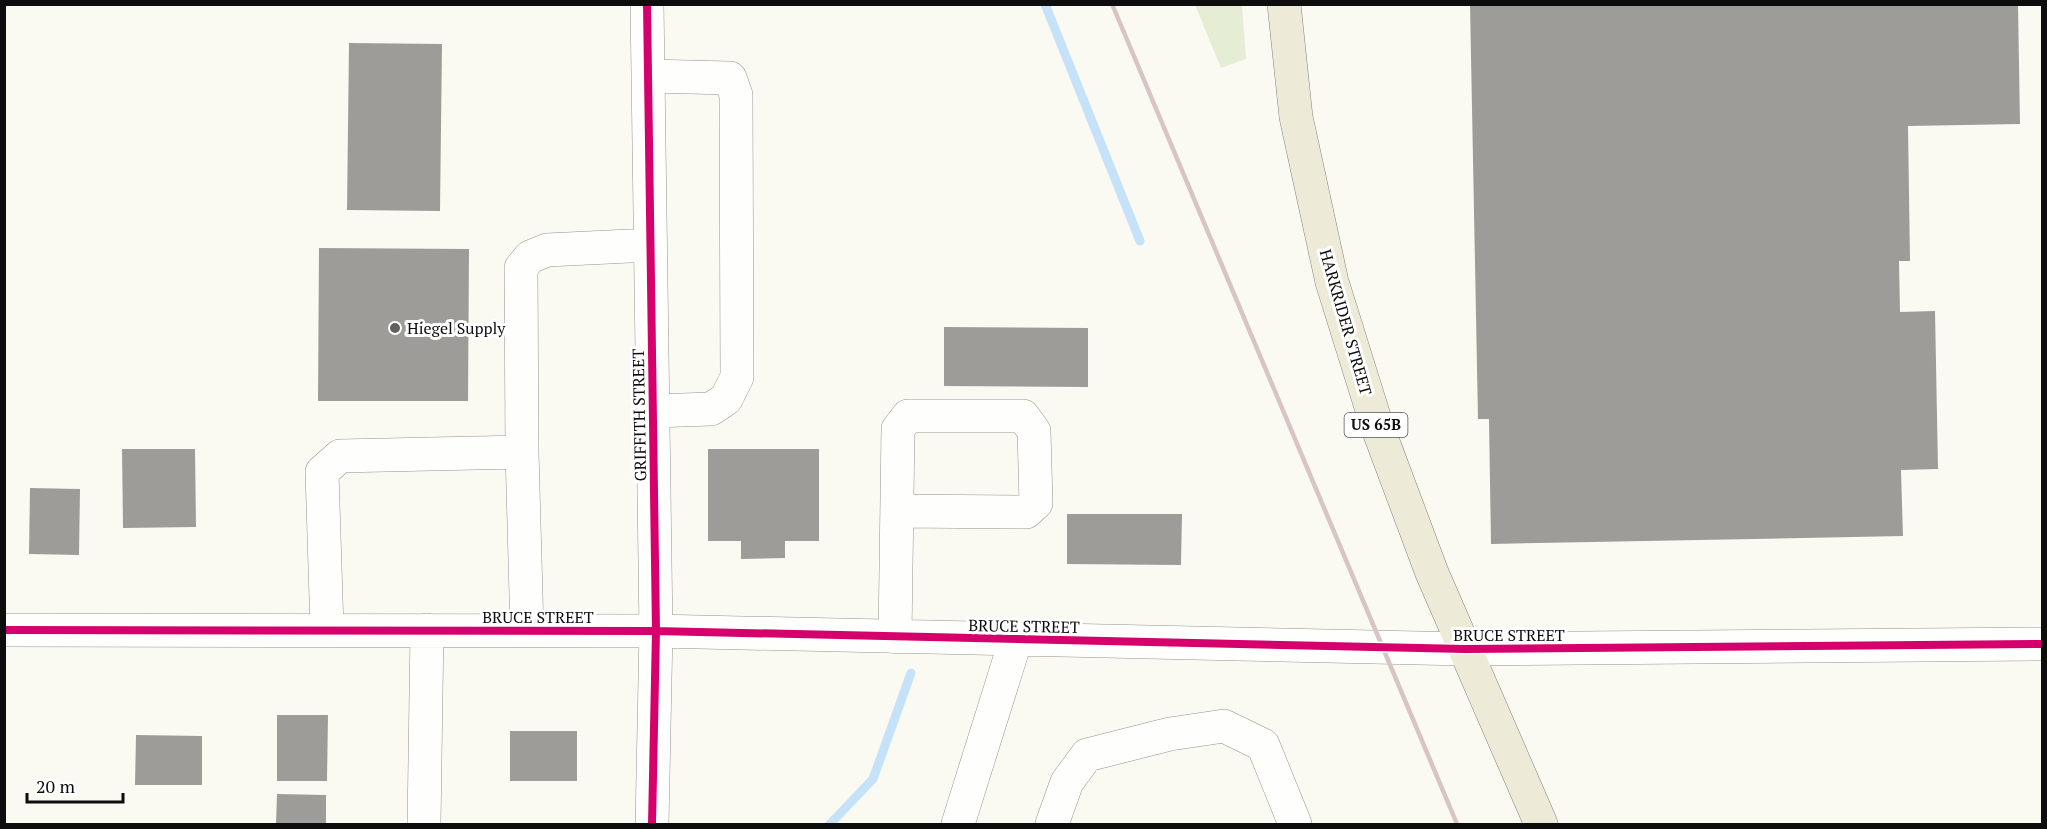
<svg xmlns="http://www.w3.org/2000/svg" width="2047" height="829" font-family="'PT Serif',serif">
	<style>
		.cemetery { fill: #e5edd5 }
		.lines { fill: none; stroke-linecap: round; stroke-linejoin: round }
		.stream { stroke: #c6e2f8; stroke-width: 9 }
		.building { fill: #9e9c98 }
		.minor-casing { stroke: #949490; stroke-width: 34 }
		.major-casing { stroke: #81817d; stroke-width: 34 }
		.minor { stroke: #fefefd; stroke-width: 33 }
		.major { stroke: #edead8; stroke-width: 33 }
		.rail { stroke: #d8c4c2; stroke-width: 4.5 }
		.cycleway-casing { stroke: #fff; stroke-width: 11 }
		.cycleway { stroke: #d6006c; stroke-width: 8 }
		.poi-dot { fill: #60605d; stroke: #fff; stroke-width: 2 }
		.labels { text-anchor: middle; stroke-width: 6; stroke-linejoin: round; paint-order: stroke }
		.shield { fill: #fff; stroke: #565656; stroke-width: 1.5 }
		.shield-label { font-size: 15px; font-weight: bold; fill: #0d0d0d }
		.street-label { font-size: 16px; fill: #0d0d0d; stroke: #fff }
		.poi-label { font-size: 16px; fill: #0d0d0d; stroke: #fff; text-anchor: start }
	</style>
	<rect width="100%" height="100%" fill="#fbfaf2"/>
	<path class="cemetery" d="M1195,5H1242L1246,59L1221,68Z"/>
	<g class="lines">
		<path class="stream" d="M1045,4L1140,241
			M830,824L873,779L911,673"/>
	</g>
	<path class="building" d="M1470,4H2018L2020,124L1908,126L1910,261H1899L1900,312L1935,311L1938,469L1901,470L1903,536L1491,544L1489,419H1478Z
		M349,43L442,44L440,211L347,210Z
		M319,248L469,249L468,401H318Z
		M944,327L1088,328V387L944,386Z
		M122,449H195L196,527L123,528Z
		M708,449H819V541H785V558L741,559V541H708Z
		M30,488L80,489L79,555L29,554Z
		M1067,514H1182L1181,565L1067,564Z
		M277,715H328L327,781H277Z
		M510,731H577V781H510Z
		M136,735L202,736V785H135Z
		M277,794L326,795V824H276Z"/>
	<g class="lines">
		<g class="minor-casing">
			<path id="minor" d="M647,4L656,631L652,824
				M648,76L730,78L736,95L737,377L726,399L711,409L653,411
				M522,452L521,268L530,257L547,250L650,245
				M4,630L656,631L1465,649L2042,644
				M327,630L322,472L340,456L522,452L527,631
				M895,637L898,429L908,416H1023L1034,431L1036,503L1026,512L897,511
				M424,824L427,630
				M958,824L1016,639
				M1052,824L1067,782L1087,755L1170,734L1224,726L1263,745L1295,824"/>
		</g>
		<g class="major-casing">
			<path id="major" d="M1284,4L1296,117L1332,282L1377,426L1432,573L1541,824"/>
		</g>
		<use href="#minor" class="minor"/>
		<use href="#major" class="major"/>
		<path class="rail" d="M1112,4L1457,824"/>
		<g class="cycleway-casing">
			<path id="cycleway" d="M647,4L656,631L652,824
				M4,630L656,631L1465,649L2042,644"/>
		</g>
		<use href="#cycleway" class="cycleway"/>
	</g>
	<circle class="poi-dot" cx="395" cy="328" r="6"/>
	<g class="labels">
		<rect class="shield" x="1344.5" y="413" width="63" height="24" rx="4.5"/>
		<g class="shield-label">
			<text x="1376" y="430">US 65B</text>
		</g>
		<g class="street-label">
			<text transform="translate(1346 322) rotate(74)" y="6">HARKRIDER STREET</text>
			<text transform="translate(639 415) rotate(-91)" y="6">GRIFFITH STREET</text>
			<text x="538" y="623">BRUCE STREET</text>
			<text transform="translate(1024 626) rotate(1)" y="6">BRUCE STREET</text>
			<text x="1509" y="641">BRUCE STREET</text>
		</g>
		<g class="poi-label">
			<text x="407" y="334">Hiegel Supply</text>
		</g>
	</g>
	<rect width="2047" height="829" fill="none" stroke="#0d0d0d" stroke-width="12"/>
	<path d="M27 793v9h96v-9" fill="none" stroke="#0d0d0d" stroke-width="3"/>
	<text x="36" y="793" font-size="18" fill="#0d0d0d" stroke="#ffffff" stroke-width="4.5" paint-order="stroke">20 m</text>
</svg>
